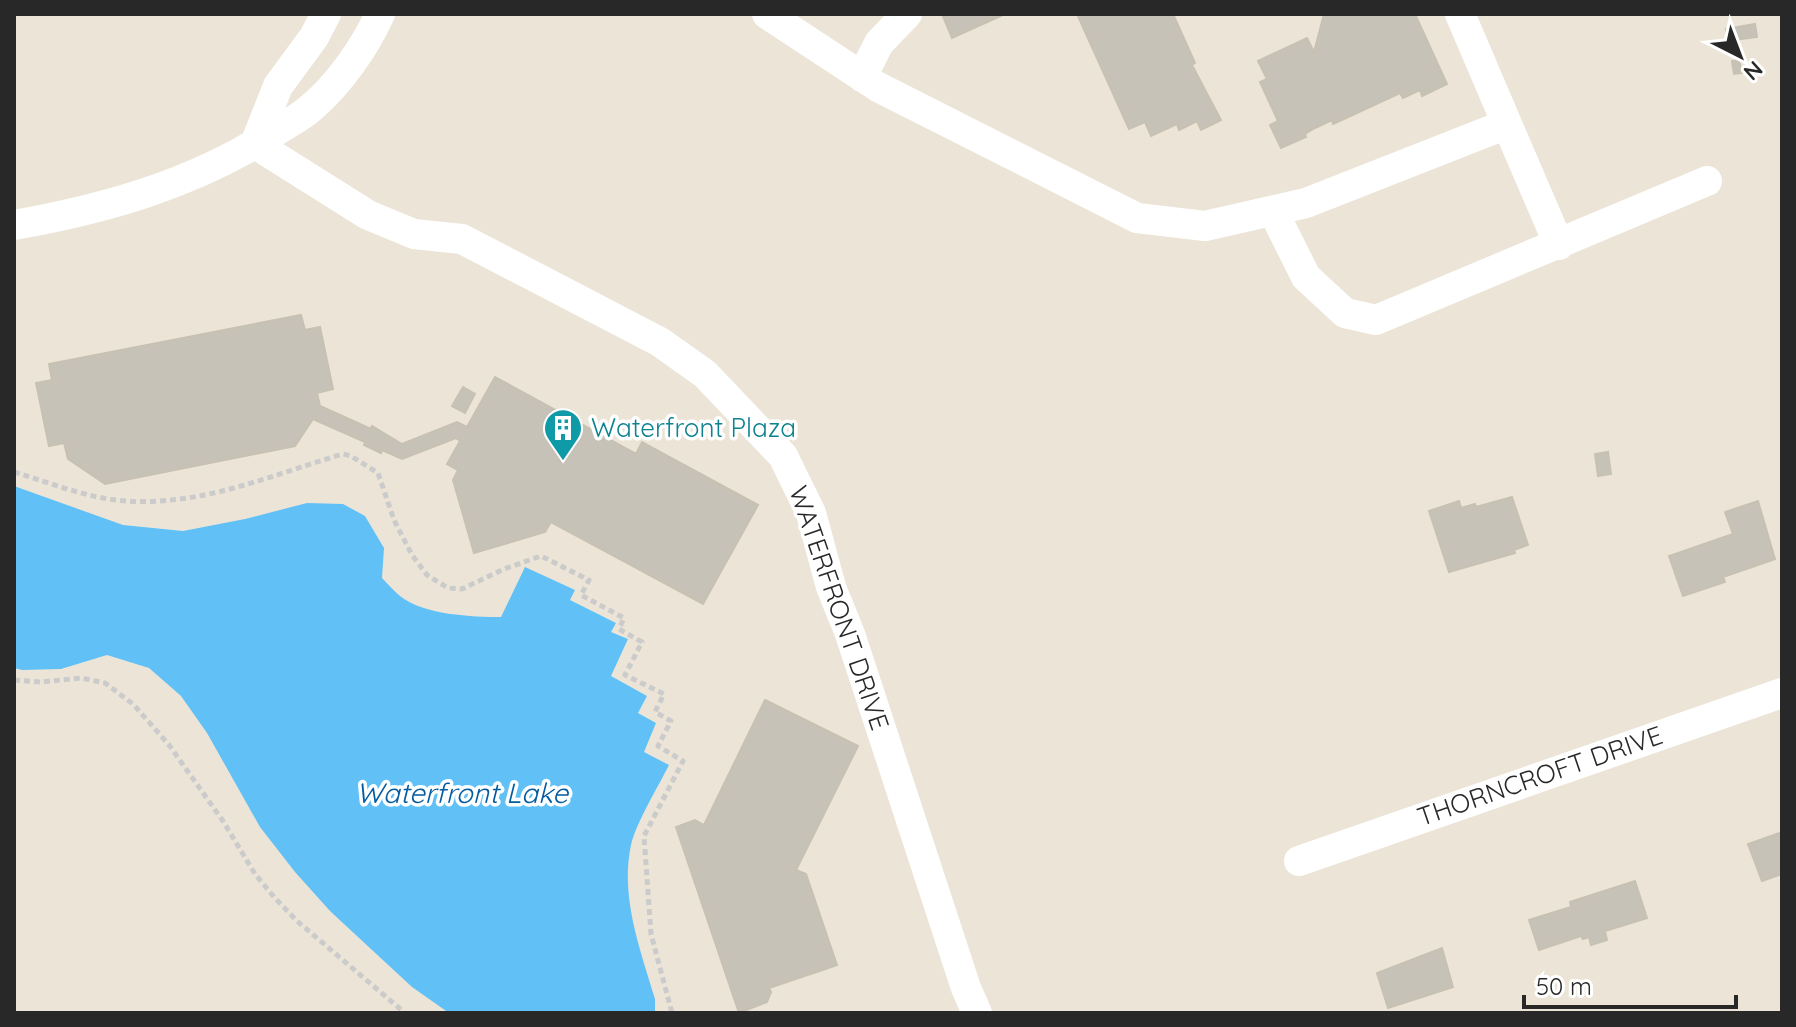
<svg xmlns="http://www.w3.org/2000/svg" width="1796" height="1027" font-family="Quicksand,sans-serif">
	<style>
		.water { fill: #61c1f7 }
		.building { fill: #c7c2b8; stroke: #c7c1b1; stroke-width: 2 }
		.lines { fill: none; stroke-linecap: round; stroke-linejoin: round }
		.path { stroke: #cbcbcb; stroke-width: 5; stroke-dasharray: 6 4; stroke-linecap: butt }
		.minor { stroke: #fff; stroke-width: 30 }
		.labels { text-anchor: middle; stroke-width: 7; stroke-linejoin: round; paint-order: stroke }
		.culture-label { font-size: 26px; fill: #0d838f; stroke: #fff; text-anchor: start }
		.street-label { font-size: 26px; fill: #282828; stroke: #fff }
		.water-label { font-size: 28px; font-style: italic; fill: #035ba0; stroke: #fff }
	</style>
	<rect width="100%" height="100%" fill="#ece5d7"/>
	<path class="water" d="M14,486L123,525L183,531L245,519L307,503L343,504L365,516L384,548L382,578C388,584 394,591 400,596C423,615 473,617 501,617L525,567L575,590L570,600L616,623L611,632L628,639L611,676L647,696L638,713L656,723L644,752L669,765C658,787 636,823 631,845C620,897 640,949 655,999V1013H449L412,987L372,950L330,911L295,872L260,827L207,733L181,696L149,668L107,655L61,669L22,670L14,668Z"/>
	<path class="building" d="M942,14H1005L952,38Z
		M1077,14H1173L1195,63L1192,65L1221,120L1201,130L1197,121L1179,130L1177,124L1151,136L1145,122L1129,129Z
		M1324,14H1415L1447,84L1422,96L1420,90L1403,98L1400,93L1333,124L1332,120L1315,128L1305,134L1306,137L1281,148L1270,125L1278,121L1260,82L1267,79L1258,61L1307,38L1314,52Z
		M1755,24L1757,37L1728,41L1726,29Z
		M1739,60L1742,73L1734,74L1732,61Z
		M301,315L305,330L320,327L333,389L317,393L320,406L371,429L372,426L402,444L457,422L467,427L495,377L636,454L642,442L758,505L703,604L551,522L545,532L474,553L453,480L458,470L447,464L460,441L456,438L402,459L382,450L381,453L364,445L365,442L313,419L295,446L105,484L68,459L64,443L49,446L36,383L52,380L49,364Z
		M463,387L475,394L465,413L452,406Z
		M1608,452L1611,474L1598,476L1595,454Z
		M1512,497L1528,545L1514,550L1515,553L1449,572L1429,511L1459,501L1461,508L1475,504L1476,507Z
		M1758,501L1775,559L1723,577L1725,582L1683,596L1669,556L1733,534L1725,512Z
		M765,700L858,746L796,870L806,874L837,965L769,988L771,992L767,1002L739,1013L676,827L695,820L704,825Z
		M1782,832V874L1762,881L1748,844Z
		M1635,881L1647,918L1605,931L1607,940L1591,945L1589,937L1583,939L1581,936L1539,950L1529,920L1571,907L1570,902Z
		M1442,948L1453,987L1388,1008L1377,973Z"/>
	<g class="lines">
		<path class="path" d="M14,472C51,483 89,499 127,501C203,506 271,475 343,454L351,456L378,473L394,520L412,555L427,575L448,588L462,589L504,569L541,556L589,580L581,595L624,618L619,629L642,642L625,675L664,694L655,712L671,721L658,746L683,761L644,836L651,934L672,1013
			M14,680L41,682L81,678L105,683L133,704L169,745L223,821L255,874L274,897L297,921L405,1013"/>
		<path class="minor" d="M767,14L878,87L1137,218L1205,226L1306,203L1507,124L1460,14
			M862,77L879,43L907,14
			M1507,124L1559,245
			M255,144L368,215L414,234L462,239L660,342L705,374L783,456L811,513L831,587L850,634L966,988L977,1013
			M255,144L278,86L314,37L326,14
			M1273,211L1306,277L1345,313L1376,320L1707,181
			M14,225C105,209 193,184 271,134C285,125 300,118 312,107C339,84 365,47 380,14
			M1299,861L1782,693"/>
	</g>
	<defs>
		<g id="building-pin" transform="scale(2)"><path d="M0 17L-7.5 6A9.5 9.5 0 1 1 7.5 6Z" fill="#0f9aa8" stroke="#fff"/><path d="M-4-6H4V6H1V3H-1V6H-4ZM-2.5-4.3h1.7v1.8h-1.7ZM.8-4.3h1.7v1.8H.8ZM-2.5-1h1.7V.8h-1.7ZM.8-1h1.7V.8H.8Z" fill="#fff"/></g>
	</defs>
	<g fill-rule="evenodd">
		<use href="#building-pin" x="563" y="428"/>
	</g>
	<g class="labels">
		<g class="culture-label">
			<text x="591" y="437">Waterfront Plaza</text>
		</g>
		<g class="street-label">
			<text transform="translate(839 608) rotate(71)" y="9">WATERFRONT DRIVE</text>
			<text transform="translate(1540 776) rotate(-19)" y="9">THORNCROFT DRIVE</text>
		</g>
		<g class="water-label">
			<text x="462" y="803">Waterfront Lake</text>
		</g>
	</g>
	<rect width="1796" height="1027" fill="none" stroke="#282828" stroke-width="32"/>
	<g transform="translate(1740 56) rotate(138)" stroke="#ffffff" stroke-width="6" paint-order="stroke">
	<path d="M0-6L14 30L0 20L-14 30Z" fill="#282828"/>
	<text y="-12" font-size="22" font-weight="bold" text-anchor="middle" fill="#282828">N</text>
	</g>
	<path d="M1524 995v12h212v-12" fill="none" stroke="#282828" stroke-width="4"/>
	<text x="1536" y="995" font-size="24" fill="#282828" stroke="#ffffff" stroke-width="6" paint-order="stroke">50 m</text>
</svg>
